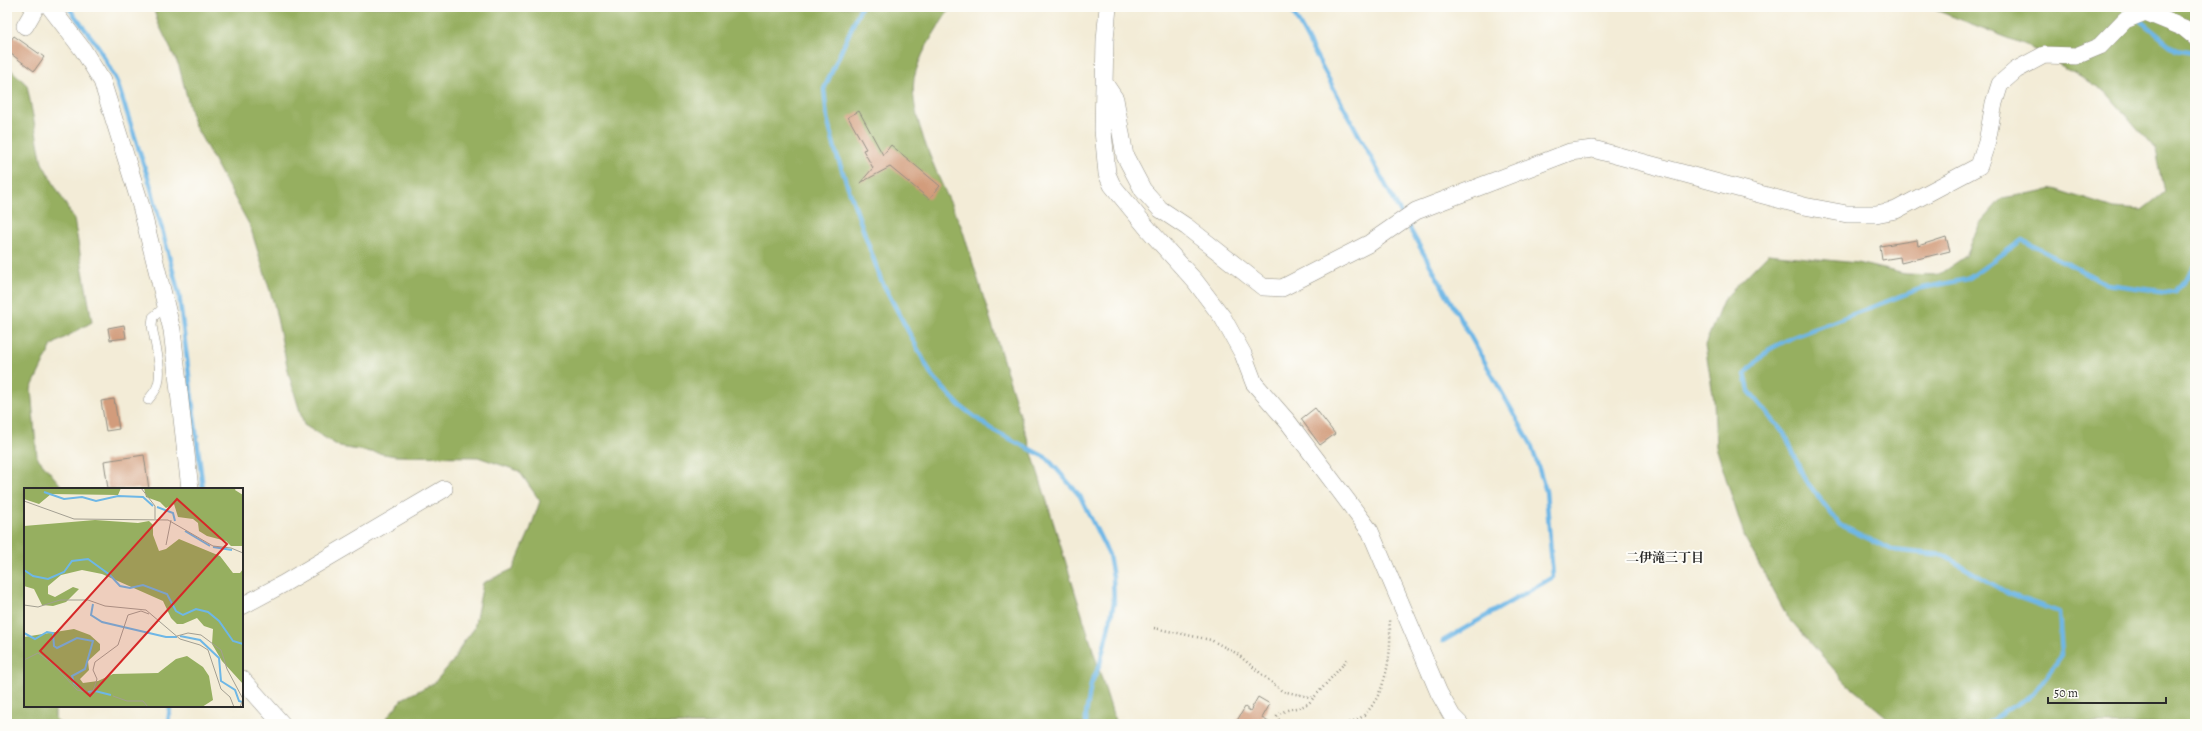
<svg xmlns="http://www.w3.org/2000/svg" width="2202" height="731" font-family="Alegreya,'Noto Serif JP',serif">
	<style>
		.forest { fill: #96af60; stroke: #606d46 }
		.lines { fill: none; stroke-linecap: round; stroke-linejoin: round }
		.stream { stroke: #6eb7e6; stroke-width: 4.5 }
		.building { fill: #d29c7c }
		.service-casing { stroke: #8f8c81; stroke-width: 10 }
		.minor-casing { stroke: #8f8c81; stroke-width: 18 }
		.path { stroke: #8f8c81; stroke-width: 2.5; stroke-dasharray: 1 3; stroke-linecap: butt }
		.service { stroke: #fff; stroke-width: 9 }
		.minor { stroke: #fff; stroke-width: 17 }
		.labels { text-anchor: middle; stroke-width: 4; stroke-linejoin: round; paint-order: stroke }
		.neighbourhood-label { font-size: 13px; font-weight: bold; fill: #2b2b2b; stroke: #fdfcf7 }
		.inset-river { fill: none; stroke: #6eb7e6; stroke-width: 2 }
		.inset-road { fill: none; stroke: #a39f92; stroke-width: 1 }
		.view { fill: #d62828; fill-opacity: 0.15; stroke: #d62828; stroke-width: 2 }
		.inset-edge { fill: none; stroke: #2b2b2b; stroke-width: 2 }
	</style>
	<rect width="100%" height="100%" fill="#fdfcf7"/>
	<filter id="ink" filterUnits="userSpaceOnUse"><feTurbulence type="fractalNoise" baseFrequency=".025" numOctaves="2"/><feDisplacementMap in="SourceGraphic" scale="8" xChannelSelector="R" yChannelSelector="G"/><feConvolveMatrix kernelMatrix="1 2 1 2 8 2 1 2 1" color-interpolation-filters="sRGB"/></filter>
	<filter id="wash" filterUnits="userSpaceOnUse"><feTurbulence type="fractalNoise" baseFrequency=".012" numOctaves="4" result="noise"/><feDisplacementMap in="SourceGraphic" scale="16" xChannelSelector="R" yChannelSelector="G"/><feGaussianBlur stdDeviation="0.9" result="paint"/><feColorMatrix in="noise" values="0 0 0 0 0 0 0 0 0 0 0 0 0 0 0 0 0 1.4 0 .05"/><feComposite in="paint" operator="in"/></filter>
	<g filter="url(#wash)">
		<rect width="100%" height="100%" fill="#f3ecd7"/>
		<path class="forest" d="M153,7H951C938,27 923,48 916,71C902,109 946,192 962,228L1116,724H382L402,699L434,683L453,661L463,643L474,629L483,583L513,569L529,533L540,501L519,471L478,457L396,456L340,447L304,425L289,375L274,304L250,226L194,124L179,66L158,23Z
			M1928,7H2195V724H1895L1846,683L1787,616L1745,538L1716,447L1714,401L1705,345L1724,299L1768,254L1857,263L1905,274L1938,275L1966,256L1980,223L2002,198L2054,189L2113,208L2142,210L2165,192L2156,150L2106,92L2026,45Z
			M7,66L27,85L42,163L74,219L92,322L52,345L31,389L37,457L64,489H25V706H55V718L61,724H7Z"/>
		<g class="lines">
			<path class="stream" d="M68,7L98,46L117,82L150,184L179,294L203,489
				M861,7L824,89L827,118L836,153L881,280L932,376L959,405L991,429L1047,458L1080,496L1109,555L1113,577L1114,603L1100,664L1091,684L1086,715V724
				M1290,7L1398,208L1531,444L1546,491L1553,577L1443,641
				M2138,19L2176,50L2193,53L2195,57
				M168,724L170,706
				M1985,724L2033,694L2062,655L2059,612L2009,594L1943,555L1892,550L1840,525L1804,478L1786,436L1749,391L1745,374L1768,350L1793,337L1922,288L1968,279L2022,240L2107,284L2175,293L2195,267"/>
		</g>
		<g id="blocks">
			<path class="building" d="M14,36L44,57L34,71L7,51V45Z
				M859,111L883,155L891,145L940,186L929,199L890,167L860,183L873,168L863,150L866,149L848,117Z
				M1946,237L1950,251L1901,263L1900,257L1882,260L1880,246L1917,240L1918,246Z
				M124,325L126,338L110,340L108,328Z
				M114,399L119,429L106,431L101,401Z
				M1315,408L1335,434L1320,445L1301,419Z
				M144,455L149,489H108L104,461Z
				M1258,697L1270,704L1262,718L1272,724H1235L1245,707L1250,711Z"/>
		</g>
	</g>
	<g filter="url(#ink)">
		<use href="#blocks" fill-opacity="0" stroke="#8f8c81" stroke-width="1"/>
		<g class="lines">
			<g class="service-casing">
				<path id="service" d="M148,400C151,396 155,392 157,387C164,370 154,343 152,325L153,317L166,306"/>
			</g>
			<g class="minor-casing">
				<path id="minor" d="M50,7L83,50L102,81L141,206L172,330L190,489
					M1108,7L1105,40L1103,130L1107,174L1112,185L1149,230L1195,281L1223,318L1243,354L1254,383L1288,422L1370,531L1439,693L1452,716L1460,724
					M25,26L36,7
					M1105,84L1115,99L1125,156L1143,190L1160,209L1187,227L1263,287L1282,288L1370,243L1416,211L1570,152L1593,149L1804,206L1847,214H1876L1896,210L1979,166L1987,142L1994,103L2000,84L2016,70L2044,55L2076,56L2100,46L2125,20L2145,12L2184,28L2195,37
					M242,606L283,584L444,489
					M242,679L282,724"/>
			</g>
			<path class="path" d="M1154,628L1211,640L1236,653L1282,691L1314,698
				M1285,724L1281,723L1277,716C1289,706 1296,711 1309,703L1348,659
				M1346,724C1353,721 1362,719 1367,712C1387,690 1393,648 1389,620"/>
			<use href="#service" class="service"/>
			<use href="#minor" class="minor"/>
		</g>
	</g>
	<g class="labels">
		<g class="neighbourhood-label">
			<text x="1665" y="562">二伊滝三丁目</text>
		</g>
	</g>
	<g transform="translate(24 488)">
		<rect width="219" height="219" fill="#f3ecd7"/>
		<path d="M0,0H97L94,7L27,6L15,16L0,11ZM120,0H212L211,2L219,7V58H207L202,53L183,48L175,43L174,35L169,31L154,29L150,16L142,20L136,14L122,9ZM71,32L114,35L125,33L129,37V47L135,63L142,61L155,51L196,68L209,85H216L219,81V196L198,173L188,156L189,141L180,138L173,130L159,136H153L147,130L139,113L78,86L58,82L37,87L24,98V106L31,109L49,99L55,101L42,114L29,118L18,117L10,101L0,98V38ZM50,141L66,147L76,156V162L64,173L65,182L56,191L59,195L74,193L89,186L134,185L152,171L163,168L179,179L185,188L189,212L178,219H0V149Z" fill="#96af60"/>
		<path class="inset-river" d="M20,4L40,11L58,9L72,13L94,8L119,9L129,18M133,19L149,25L151,33M161,43L186,58M189,59L208,62M0,82L9,88L24,91L40,84L48,73L64,71L86,87L96,98L106,100L119,97L143,106L152,123L159,127L172,121L184,124L195,133L209,153L219,156M69,116L67,127L78,134L142,149H153M0,145L11,151L23,144L29,145L30,158L33,160L53,150L69,153L61,181L48,188L50,195L61,203M156,148L176,152L195,170L197,193L211,202L215,213L218,214M64,204L71,203L87,207"/>
		<path class="inset-road" d="M117,0L131,18V31M0,13L50,31L144,32L189,58L207,60L219,65M142,57L147,32M0,117L14,119L36,112H64L81,118L122,122L156,151L176,157L184,162L197,201L206,209L210,219M153,148L164,145L177,147L197,162L203,181L219,211L216,219M0,172L14,165L29,176L53,202L66,205L69,203L73,191L69,182L71,174L94,157L104,127L117,123L125,126M89,208L103,213H119L124,219"/>
		<path class="view" d="M153,11L203,56L66,208L16,163Z"/>
		<rect width="219" height="219" class="inset-edge"/>
	</g>
	<rect width="2202" height="731" fill="none" stroke="#fdfcf7" stroke-width="24"/>
	<path d="M2048 697v6h118v-6" fill="none" stroke="#2b2b2b" stroke-width="2"/>
	<text x="2054" y="697" font-size="12" fill="#2b2b2b" stroke="#fdfcf7" stroke-width="3" paint-order="stroke">50 m</text>
</svg>
